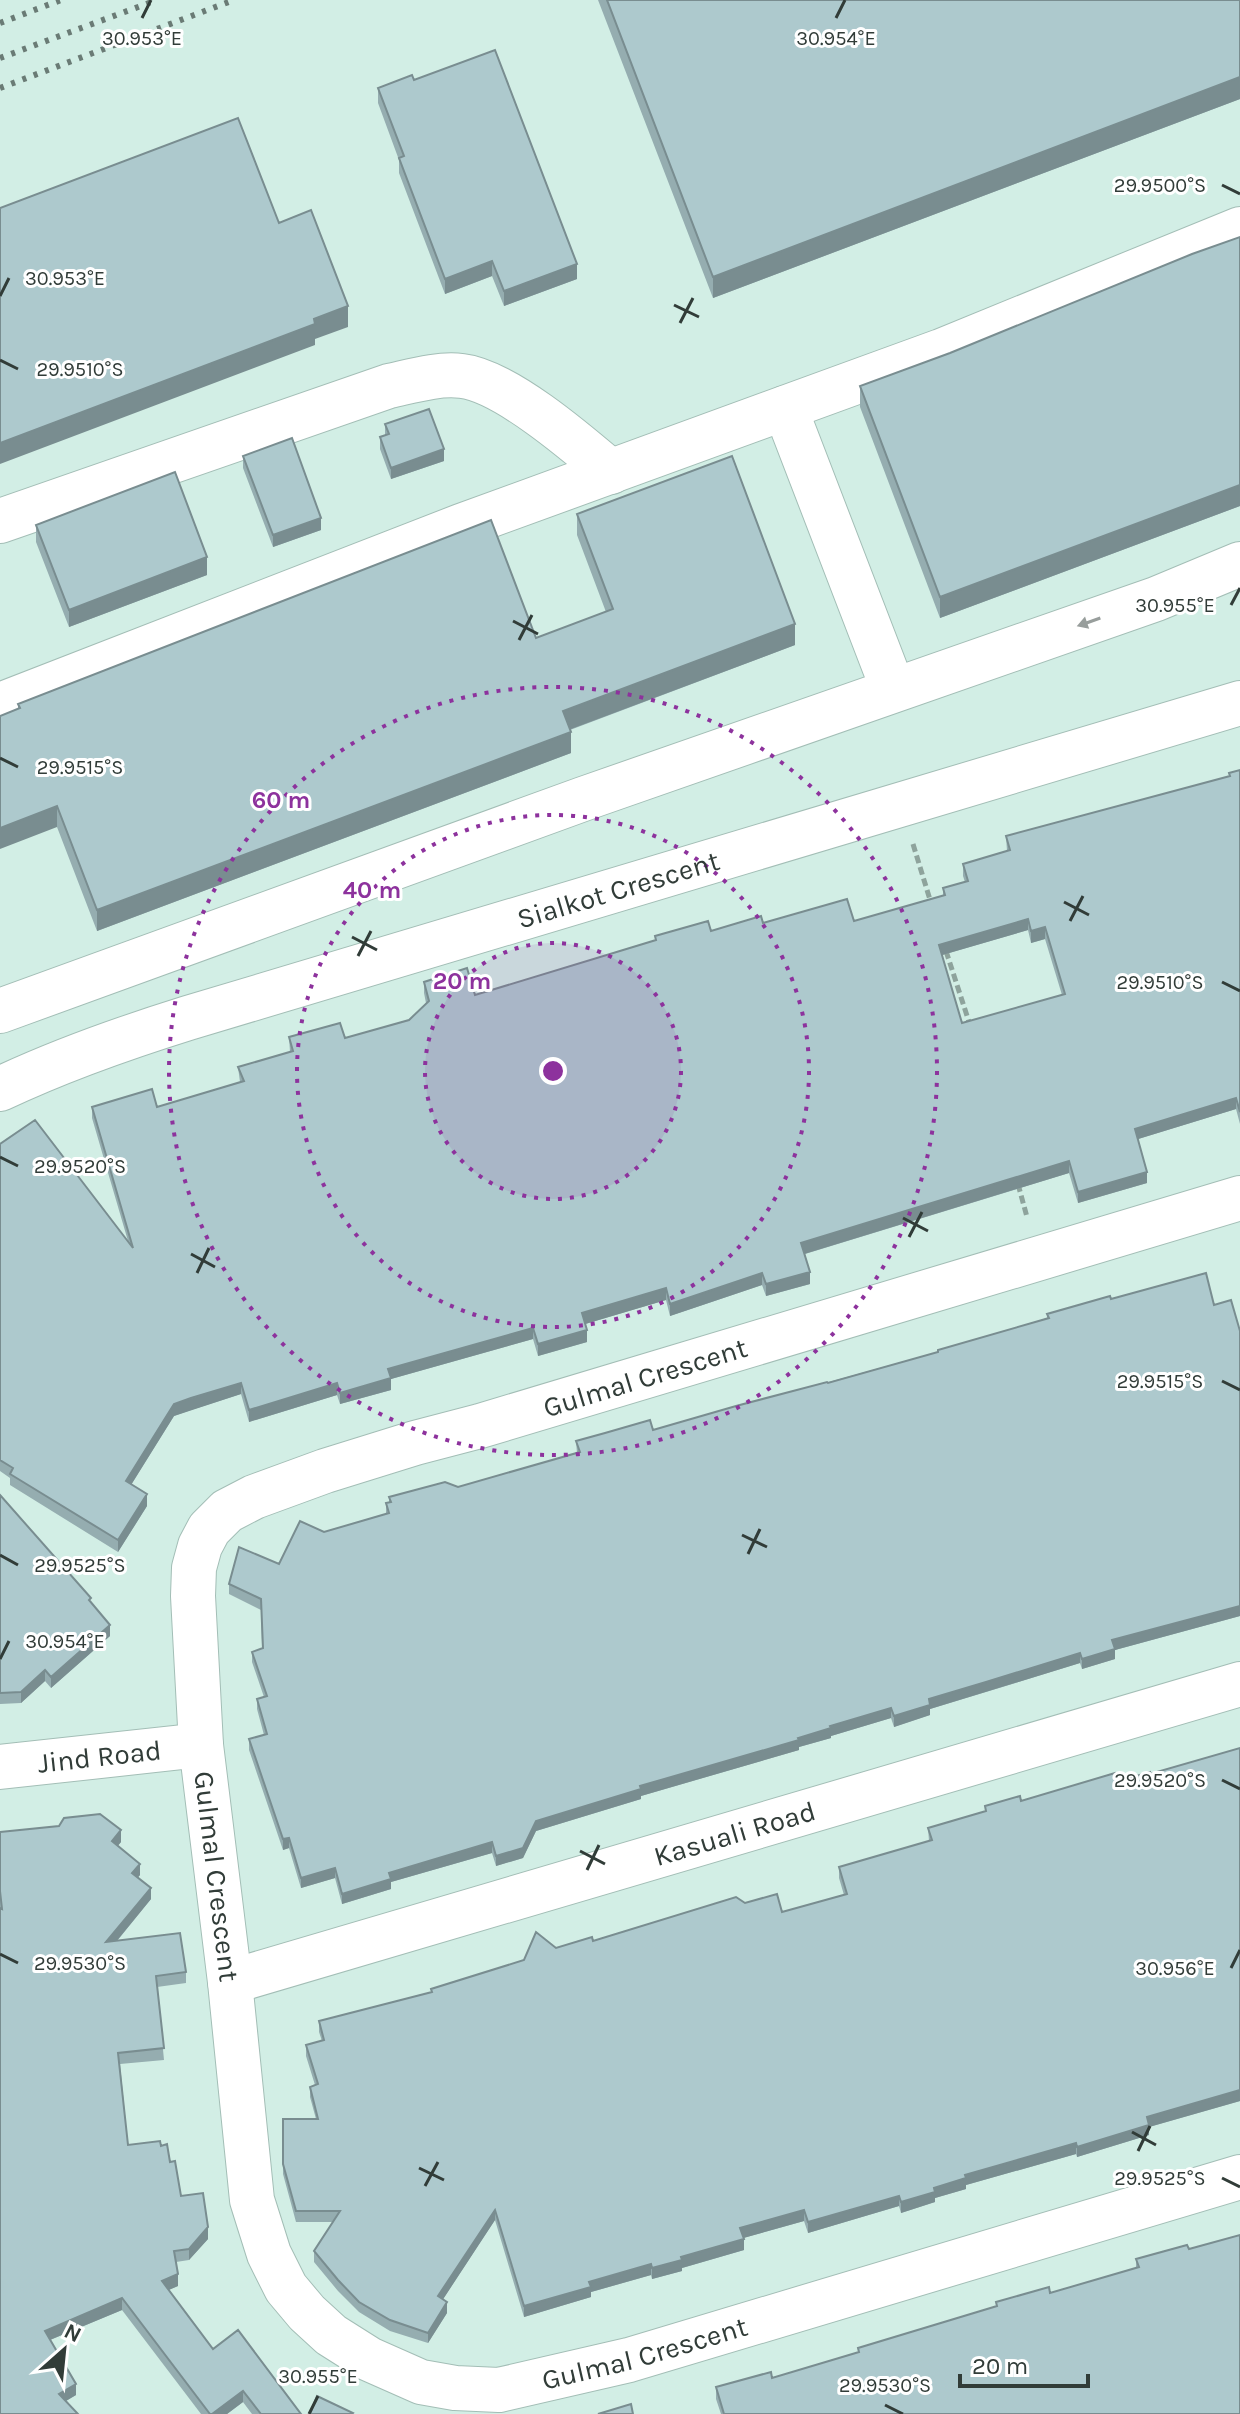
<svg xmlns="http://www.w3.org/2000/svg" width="1240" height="2414" font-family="Karla,sans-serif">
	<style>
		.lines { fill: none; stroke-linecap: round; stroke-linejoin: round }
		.minor-casing { stroke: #a3beb6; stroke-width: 46 }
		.path { stroke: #8ea39c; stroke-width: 5; stroke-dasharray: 8 4; stroke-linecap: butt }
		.minor { stroke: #fff; stroke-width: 44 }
		.rail { stroke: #6a7b75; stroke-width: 6; stroke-dasharray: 4 8; stroke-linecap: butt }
		.wall { fill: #95adb0; fill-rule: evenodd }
		.shaded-wall { fill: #798d90 }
		.building { fill: #adc9cd; stroke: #798d90; stroke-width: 2; fill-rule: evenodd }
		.oneway { fill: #989e9c }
		.ticks { fill: none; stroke: #313c38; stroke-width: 3 }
		.ring { fill: none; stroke: #8d329d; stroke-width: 4; stroke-dasharray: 4 8 }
		.labels { text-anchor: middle; stroke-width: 6; stroke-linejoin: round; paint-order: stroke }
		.street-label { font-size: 28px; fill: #313c38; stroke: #fff }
		.ticks-label { font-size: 20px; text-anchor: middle; fill: #313c38; stroke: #fff; stroke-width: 6; stroke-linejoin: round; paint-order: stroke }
		.centre { fill: #8d329d; stroke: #fff; stroke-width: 4 }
		.ring-label { font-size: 24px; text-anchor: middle; font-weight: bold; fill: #8d329d; stroke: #fff; stroke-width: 6; stroke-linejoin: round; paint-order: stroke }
	</style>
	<rect width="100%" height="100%" fill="#d2eee5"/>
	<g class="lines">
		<g class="minor-casing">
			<g id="minor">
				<path d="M785,408L893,689"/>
				<path d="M0,521L389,386C412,381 438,373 462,376C505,381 577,443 611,472"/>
				<path d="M0,705L461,526L941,351L1240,229"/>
				<path d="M0,1011L583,799L1156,599L1240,564"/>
				<path id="s1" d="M0,1089C61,1060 124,1038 188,1018L1240,703"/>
				<path id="s2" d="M1240,1198L480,1426L415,1443L325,1471L254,1497L227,1511L209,1529L200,1546L194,1568L193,1596L201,1745L230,1982L252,2200L269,2254L286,2288L307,2313L331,2335L369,2359L421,2382L455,2388L499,2390L629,2360L1240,2177"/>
				<path id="s3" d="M0,1767L201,1745"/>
				<path id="s4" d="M230,1982L1240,1684"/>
			</g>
		</g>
		<path class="path" d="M913,844L931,903
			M946,951L970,1025
			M1018,1184L1027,1217"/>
		<use href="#minor" class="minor"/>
		<path class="rail" d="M0,23L61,0
			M0,58L157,0
			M0,88L234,0"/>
	</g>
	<path class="wall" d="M598,0H1240V99L713,298Z
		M414,80L577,279L504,306L492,276L445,294L399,173V160L378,103V88Z
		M1240,237V506L940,618L860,407V386L950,353Z
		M385,424L444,461L391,479L380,449V437L385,435Z
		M243,456L321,530L273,547L243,468Z
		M577,514L795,645L570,730L571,753L97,931L57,827L18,709V704L536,638L606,612L577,535Z
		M36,525L207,575L69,627L36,542Z
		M1240,770V1124L1236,1109L1138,1139L1147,1183L1078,1203L1069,1173L805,1254L810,1284L766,1296L762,1285L670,1316L666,1300L585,1324L587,1342L538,1356L533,1339L391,1379V1390L340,1404L337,1395L249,1422L241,1394L191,1410L174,1416L131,1485L147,1506L118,1552L10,1485V1478L0,1471V1144L128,1241L92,1118V1107H157L240,1082L238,1067L290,1052L289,1037L345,1038L409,1020L426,1003L424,993V982L475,995L655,941V936L711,931L763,923L854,921L943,896V888L965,882L963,876V864L1007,851L1006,836L1229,777V773ZM1028,930L1031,943L1045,939L1062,995L962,1023L942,955Z
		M1111,1299L1214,1305L1240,1331V1616L1115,1650V1659L1082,1669L1080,1663L986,1692L930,1709V1715L894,1727L891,1718L831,1736V1738L799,1747V1750L641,1796V1799L536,1831L523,1858L496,1866L492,1853L391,1882V1889L342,1904L335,1878L301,1888L289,1848L283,1850L249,1750V1739L264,1735L257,1709V1699L264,1697L252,1662V1652L262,1648L261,1610L229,1594V1584L279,1564L324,1532L386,1514V1503L389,1502V1497L458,1487L577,1453L576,1441L653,1430L938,1352L1047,1318V1314Z
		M0,1495L91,1603L110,1636L51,1688L45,1681L21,1703L0,1704Z
		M1240,1748V2101L1149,2127V2135L1077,2157L1076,2154L966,2185V2189L935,2198V2202L901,2213L899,2206L808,2233L804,2221L743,2238L744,2250L682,2268V2271L652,2279L651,2275L591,2292V2297L524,2317L495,2220L443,2299L447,2313L428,2343L390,2331L359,2312L338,2291L314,2262V2251L333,2222H296L283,2174V2119H316L310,2097V2087L315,2085L306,2056V2045L322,2041L319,2032V2021L431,1992L524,1960L556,1948L593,1941L745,1903L782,1912L844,1895L839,1878V1867L929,1841L928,1828L985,1811V1806L1021,1801L1150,1774Z
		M0,1832L121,1842L117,1846L140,1875L138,1877L151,1899L117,1941L186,1972V1983L157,1987L164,2060L120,2064L128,2145L161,2146L170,2162L181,2196L208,2239L189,2260L176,2262L178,2286L168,2290L213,2349L301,2414H252L243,2402L227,2414H201L122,2310L50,2340L76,2395L66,2401L0,2414Z
		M1189,2249L1240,2414H721L716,2399V2387L772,2378L858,2352V2348L996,2306V2302L1050,2293L1136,2268V2259Z"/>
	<path class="shaded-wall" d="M1240,77V99L713,298V277Z
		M492,261V276L445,294V279Z
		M577,264V279L504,306V291Z
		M348,306V327L315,339V345L0,464V443Z
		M444,449V461L391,479V468Z
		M1240,485V506L940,618V597Z
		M321,518V530L273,547V535Z
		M207,557V575L69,627V610Z
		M795,624V645L563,732V711Z
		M571,732V753L97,931V910Z
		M57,806V827L0,849V828Z
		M1028,919V930L939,956V945Z
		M1045,927V939L1031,943V931Z
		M1236,1098V1109L1135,1140V1129Z
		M1069,1161V1173L801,1255V1243Z
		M1147,1172V1183L1078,1203V1192Z
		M810,1272V1284L766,1296V1284Z
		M762,1273V1285L670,1316V1304Z
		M666,1288V1300L582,1325V1313Z
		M533,1328V1339L391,1379V1390L340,1404V1393L388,1369Z
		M587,1330V1342L538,1356V1344Z
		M241,1383V1394L174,1416L126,1493V1481L174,1404Z
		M337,1383V1395L249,1422V1410Z
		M147,1494V1506L118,1552V1540Z
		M1240,1606V1616L1115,1650V1659L1082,1669V1659L1112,1640Z
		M110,1625V1636L51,1688V1677Z
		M1080,1653V1663L930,1709V1715L894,1727V1716L929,1699Z
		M45,1670V1681L21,1703V1692Z
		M891,1708V1718L831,1736V1738L799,1747V1750L641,1796V1799L536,1831L523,1858L496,1866V1856L536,1821L640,1786L798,1738L830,1726Z
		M121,1830V1842L112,1853V1841Z
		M289,1838V1848L283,1850V1839Z
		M492,1842V1853L391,1882V1889L342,1904V1894L389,1873Z
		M140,1864V1875L132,1884V1873Z
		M335,1868V1878L301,1888V1878Z
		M151,1888V1899L106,1954V1942Z
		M1240,2090V2101L1149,2127V2135L1077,2157V2147L1147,2117Z
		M1076,2143V2154L966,2185V2189L935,2198V2202L901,2213V2202L965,2175Z
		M899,2196V2206L808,2233V2222Z
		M495,2210V2220L438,2307V2296Z
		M804,2210V2221L740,2239V2228Z
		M208,2227V2239L189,2260V2249Z
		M744,2239V2250L682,2268V2271L652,2279V2268L681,2257Z
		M651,2264V2275L591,2292V2297L524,2317V2306L589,2282Z
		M178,2274V2286L162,2293V2281Z
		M122,2298V2310L45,2342V2331Z
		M447,2302V2313L428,2343V2333Z
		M76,2384V2395L59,2405V2394Z
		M243,2391V2402L227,2414H212Z"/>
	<path class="building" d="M607,0H1240V77L713,277Z
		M495,50L577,264L504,291L492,261L445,279L399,158L404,156L378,88L412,75L414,80Z
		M238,118L279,223L311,210L348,306L314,319L315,324L0,443V208Z
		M1240,237V485L940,597L860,386L950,353L1192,254Z
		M429,409L444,449L391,468L380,437L389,434L385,424Z
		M292,438L321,518L273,535L243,456Z
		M732,456L795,624L563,711L571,732L97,910L57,806L0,828V716L20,708L18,704L491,520L536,638L613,609L577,514Z
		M175,472L207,557L69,610L36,525Z
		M1240,770V1112L1236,1098L1135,1129L1147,1172L1078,1192L1069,1161L801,1243L810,1272L766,1284L762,1273L670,1304L666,1288L582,1313L587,1330L538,1344L533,1328L388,1369L391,1378L340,1393L337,1383L249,1410L241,1383L191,1398L174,1404L126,1481L147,1494L118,1540L10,1474L13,1468L0,1460V1144L35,1120L133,1248L92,1107L152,1089L157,1107L244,1081L238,1067L293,1051L289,1037L340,1023L345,1038L409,1020L429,1001L424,982L467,968L475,995L656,940L655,936L708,921L711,931L761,916L763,923L847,899L854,921L945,895L943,888L968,881L963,864L1010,850L1006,836L1230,776L1229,773ZM1028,919L1031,931L1045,927L1065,994L962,1023L939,945Z
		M1206,1273L1214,1305L1231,1300L1240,1331V1606L1112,1640L1115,1649L1082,1659L1080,1653L986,1682L929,1699L930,1705L894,1716L891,1708L830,1726L831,1728L798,1738L799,1740L640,1786L641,1789L536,1821L523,1848L496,1856L492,1842L389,1873L391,1879L342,1894L335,1868L301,1878L289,1838L283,1839L249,1739L267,1734L257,1699L267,1696L252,1652L263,1648L261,1599L229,1584L239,1547L279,1564L300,1521L324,1532L389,1513L386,1503L391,1502L389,1497L445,1482L458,1487L580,1452L576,1441L605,1433L650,1420L653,1430L736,1406L827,1382L828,1383L938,1352V1350L1049,1318L1047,1314L1110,1296L1111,1299Z
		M0,1495L91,1598L89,1600L110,1625L51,1677L45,1670L21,1692L0,1693Z
		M1240,1748V2090L1147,2117L1149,2125L1077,2147L1076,2143L965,2175L966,2178L934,2188L935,2192L901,2202L899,2196L808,2222L804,2210L740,2228L744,2239L681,2257L682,2260L652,2268L651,2264L589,2282L591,2287L524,2306L495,2210L438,2296L447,2302L428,2333L390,2320L359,2302L338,2280L314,2251L340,2211H296L283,2164V2119H318L310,2087L318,2084L306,2045L324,2040L319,2021L432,1992L431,1989L524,1960L536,1932L556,1948L592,1937L593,1941L736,1897L745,1903L777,1894L782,1912L847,1894L839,1867L932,1840L928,1828L986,1811L985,1806L1020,1796L1021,1801L1115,1773L1118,1781L1150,1772V1774Z
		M100,1814L121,1830L112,1841L140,1864L132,1873L151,1888L106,1942L180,1933L186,1972L156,1976L164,2048L118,2053L128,2145L160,2141L161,2146L167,2144L170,2162L175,2161L181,2196L203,2193L208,2227L189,2249L174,2251L178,2274L162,2281L213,2349L238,2330L301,2414H261L243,2391L212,2414H210L122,2298L45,2331L76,2384L59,2394L78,2414H0V1908L2,1909L0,1891V1832L59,1826L64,1818Z
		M1240,2235V2414H724L716,2387L771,2372L772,2378L859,2352L858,2348L997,2306L996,2302L1049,2287L1050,2293L1139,2267L1136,2259L1187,2245L1189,2249Z
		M317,2396L353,2413L352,2414H310Z
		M631,2404L633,2414H598Z"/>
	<defs><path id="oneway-solid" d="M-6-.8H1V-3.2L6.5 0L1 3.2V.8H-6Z" transform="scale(2)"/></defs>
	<use class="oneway" href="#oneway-solid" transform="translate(1089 622) rotate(161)"/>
	<path class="ticks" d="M142,18L151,0M836,18L845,0M1222,185L1240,194M0,296L9,278M674,305L699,317M680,323L693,298M0,360L18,369M1231,605L1240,588M513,621L538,634M519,640L532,615M0,758L18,767M1064,902L1089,915M1070,921L1083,896M352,937L377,950M358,956L371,931M1222,982L1240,991M0,1157L18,1166M903,1218L928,1231M909,1237L922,1212M191,1254L215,1267M197,1273L209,1248M1222,1381L1240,1390M742,1535L767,1547M748,1554L760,1529M0,1555L18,1565M0,1659L9,1641M1222,1780L1240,1789M580,1851L605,1864M587,1870L599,1845M0,1954L18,1963M1231,1968L1240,1950M1132,2132L1156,2145M1138,2151L1150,2126M419,2168L444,2180M1222,2178L1240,2187M425,2186L438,2162M885,2405L903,2414M309,2414L318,2396"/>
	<circle cx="553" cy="1071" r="128" fill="#8d329d" fill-opacity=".12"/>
	<g class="ring">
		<circle cx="553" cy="1071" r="128"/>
		<circle cx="553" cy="1071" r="256"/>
		<circle cx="553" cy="1071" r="384"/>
	</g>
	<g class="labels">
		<g class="street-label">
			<text dy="10" stroke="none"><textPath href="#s1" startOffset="650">Sialkot Crescent</textPath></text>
			<text transform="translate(645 1377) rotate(-17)" y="10">Gulmal Crescent</text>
			<text dy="10" stroke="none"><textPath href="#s3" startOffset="100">Jind Road</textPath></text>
			<text dy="10" stroke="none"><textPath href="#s4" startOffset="526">Kasuali Road</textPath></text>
			<text dy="10" stroke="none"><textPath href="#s2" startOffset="1438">Gulmal Crescent</textPath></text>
			<text dy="10" stroke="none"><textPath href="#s2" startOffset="2254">Gulmal Crescent</textPath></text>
		</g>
	</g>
	<g class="ticks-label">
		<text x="142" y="45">30.953°E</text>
		<text x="836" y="45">30.954°E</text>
		<text x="1160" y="192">29.9500°S</text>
		<text x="65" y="285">30.953°E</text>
		<text x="80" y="376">29.9510°S</text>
		<text x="1175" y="612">30.955°E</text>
		<text x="80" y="774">29.9515°S</text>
		<text x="1160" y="989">29.9510°S</text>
		<text x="80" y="1173">29.9520°S</text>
		<text x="1160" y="1388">29.9515°S</text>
		<text x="80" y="1572">29.9525°S</text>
		<text x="65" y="1648">30.954°E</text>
		<text x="1160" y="1787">29.9520°S</text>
		<text x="80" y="1970">29.9530°S</text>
		<text x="1175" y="1975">30.956°E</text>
		<text x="1160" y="2185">29.9525°S</text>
		<text x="318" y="2383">30.955°E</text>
		<text x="885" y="2392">29.9530°S</text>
	</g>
	<circle cx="553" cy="1071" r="12" class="centre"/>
	<g class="ring-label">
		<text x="281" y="808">60 m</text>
		<text x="372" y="898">40 m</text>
		<text x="462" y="989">20 m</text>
	</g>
	<g transform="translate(64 2350) rotate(27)" stroke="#ffffff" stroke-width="6" paint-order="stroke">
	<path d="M0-6L14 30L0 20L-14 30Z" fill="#313c38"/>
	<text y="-12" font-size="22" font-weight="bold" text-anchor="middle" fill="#313c38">N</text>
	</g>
	<path d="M960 2374v12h128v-12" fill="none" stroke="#313c38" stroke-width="4"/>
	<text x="972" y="2374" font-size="24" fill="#313c38" stroke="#ffffff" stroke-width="6" paint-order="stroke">20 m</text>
</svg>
